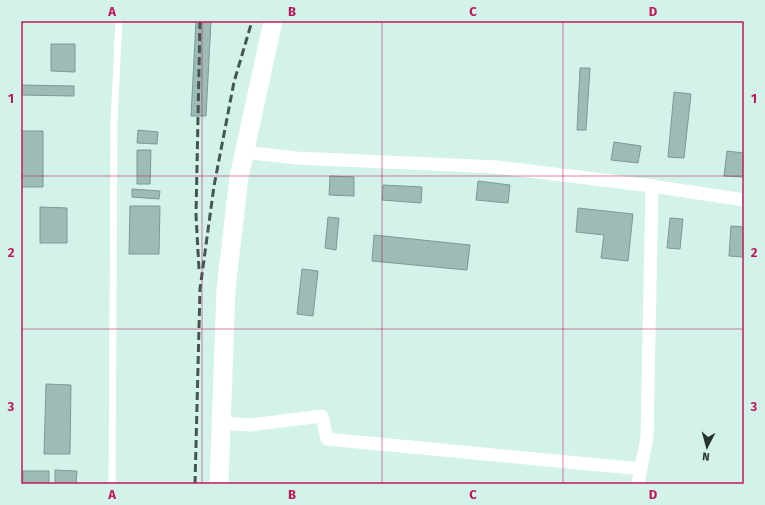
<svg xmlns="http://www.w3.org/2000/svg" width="765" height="505" font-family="'Fira Sans',sans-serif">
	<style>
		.building { fill: #9dbcb5; stroke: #7c9a93 }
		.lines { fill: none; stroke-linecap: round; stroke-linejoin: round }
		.lane { stroke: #fff; stroke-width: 7 }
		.street { stroke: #fff; stroke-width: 13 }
		.secondary { stroke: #fff; stroke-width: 19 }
		.rail { stroke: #455652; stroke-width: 3; stroke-dasharray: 8 4; stroke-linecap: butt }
		.grid { fill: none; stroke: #c2185b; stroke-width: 1; stroke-opacity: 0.55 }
		.neatline { fill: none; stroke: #c2185b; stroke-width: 1.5 }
		.grid-label { font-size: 13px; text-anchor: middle; font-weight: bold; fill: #c2185b }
	</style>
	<rect width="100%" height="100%" fill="#d2f2ea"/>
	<path class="building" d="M196,21H211L206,116H191Z
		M51,44H75V72L51,71Z
		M580,68H590L586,130H577Z
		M21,85L74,86V96L21,95Z
		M674,92L691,94L684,158L668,157Z
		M138,130L158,132L157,144L137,143Z
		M21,131H43V187H21Z
		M614,142L641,146L638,163L611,160Z
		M137,150H151L150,184H137Z
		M727,151L744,153V177L724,176Z
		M330,176L354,177V196L329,195Z
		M478,181L510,185L508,203L476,200Z
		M383,185L422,187L421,203L382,200Z
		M132,189L160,191L159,199L132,197Z
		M130,206H160L159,254H129Z
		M40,207L67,208V243H40Z
		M578,208L633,214L628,261L601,258L604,235L576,232Z
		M328,217L339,218L336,250L325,248Z
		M670,218L683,219L680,249L667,248Z
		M731,226L744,227V257L729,256Z
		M374,235L470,245L467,270L372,261Z
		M302,269L318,271L313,316L297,314Z
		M46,384L71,385L70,454H44Z
		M55,470L77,471L76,484H55Z
		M23,471H49V484H23Z"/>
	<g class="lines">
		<path class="lane" d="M112,484L114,121L119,21"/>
		<path class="street" d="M244,152L296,158L497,167L652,186L744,200
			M221,423L250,425L322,416L327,439L641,469
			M638,484L647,437L652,186"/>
		<path class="secondary" d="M219,484L226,289L239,177L273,21"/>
		<path class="rail" d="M199,269L196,215L200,21
			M195,484L200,289L214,186L234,82L252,21"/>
	</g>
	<path class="grid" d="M202,21V484M382,21V484M563,21V484M21,176H744M21,329H744"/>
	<rect width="765" height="505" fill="none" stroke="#d2f2ea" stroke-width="44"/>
	<g transform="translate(707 447) rotate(186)" stroke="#d2f2ea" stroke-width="3" paint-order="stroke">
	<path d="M0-3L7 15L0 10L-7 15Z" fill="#263330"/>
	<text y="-6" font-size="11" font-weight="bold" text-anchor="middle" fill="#263330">N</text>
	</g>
	<rect x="22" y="22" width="721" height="461" class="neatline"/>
	<g class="grid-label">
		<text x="112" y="16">A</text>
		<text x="292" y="16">B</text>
		<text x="473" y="16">C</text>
		<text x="653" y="16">D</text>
		<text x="11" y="103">1</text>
		<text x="754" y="103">1</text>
		<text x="11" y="257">2</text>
		<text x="754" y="257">2</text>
		<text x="11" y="411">3</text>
		<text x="754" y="411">3</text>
		<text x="112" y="499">A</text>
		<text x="292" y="499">B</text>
		<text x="473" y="499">C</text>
		<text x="653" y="499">D</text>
	</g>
</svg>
